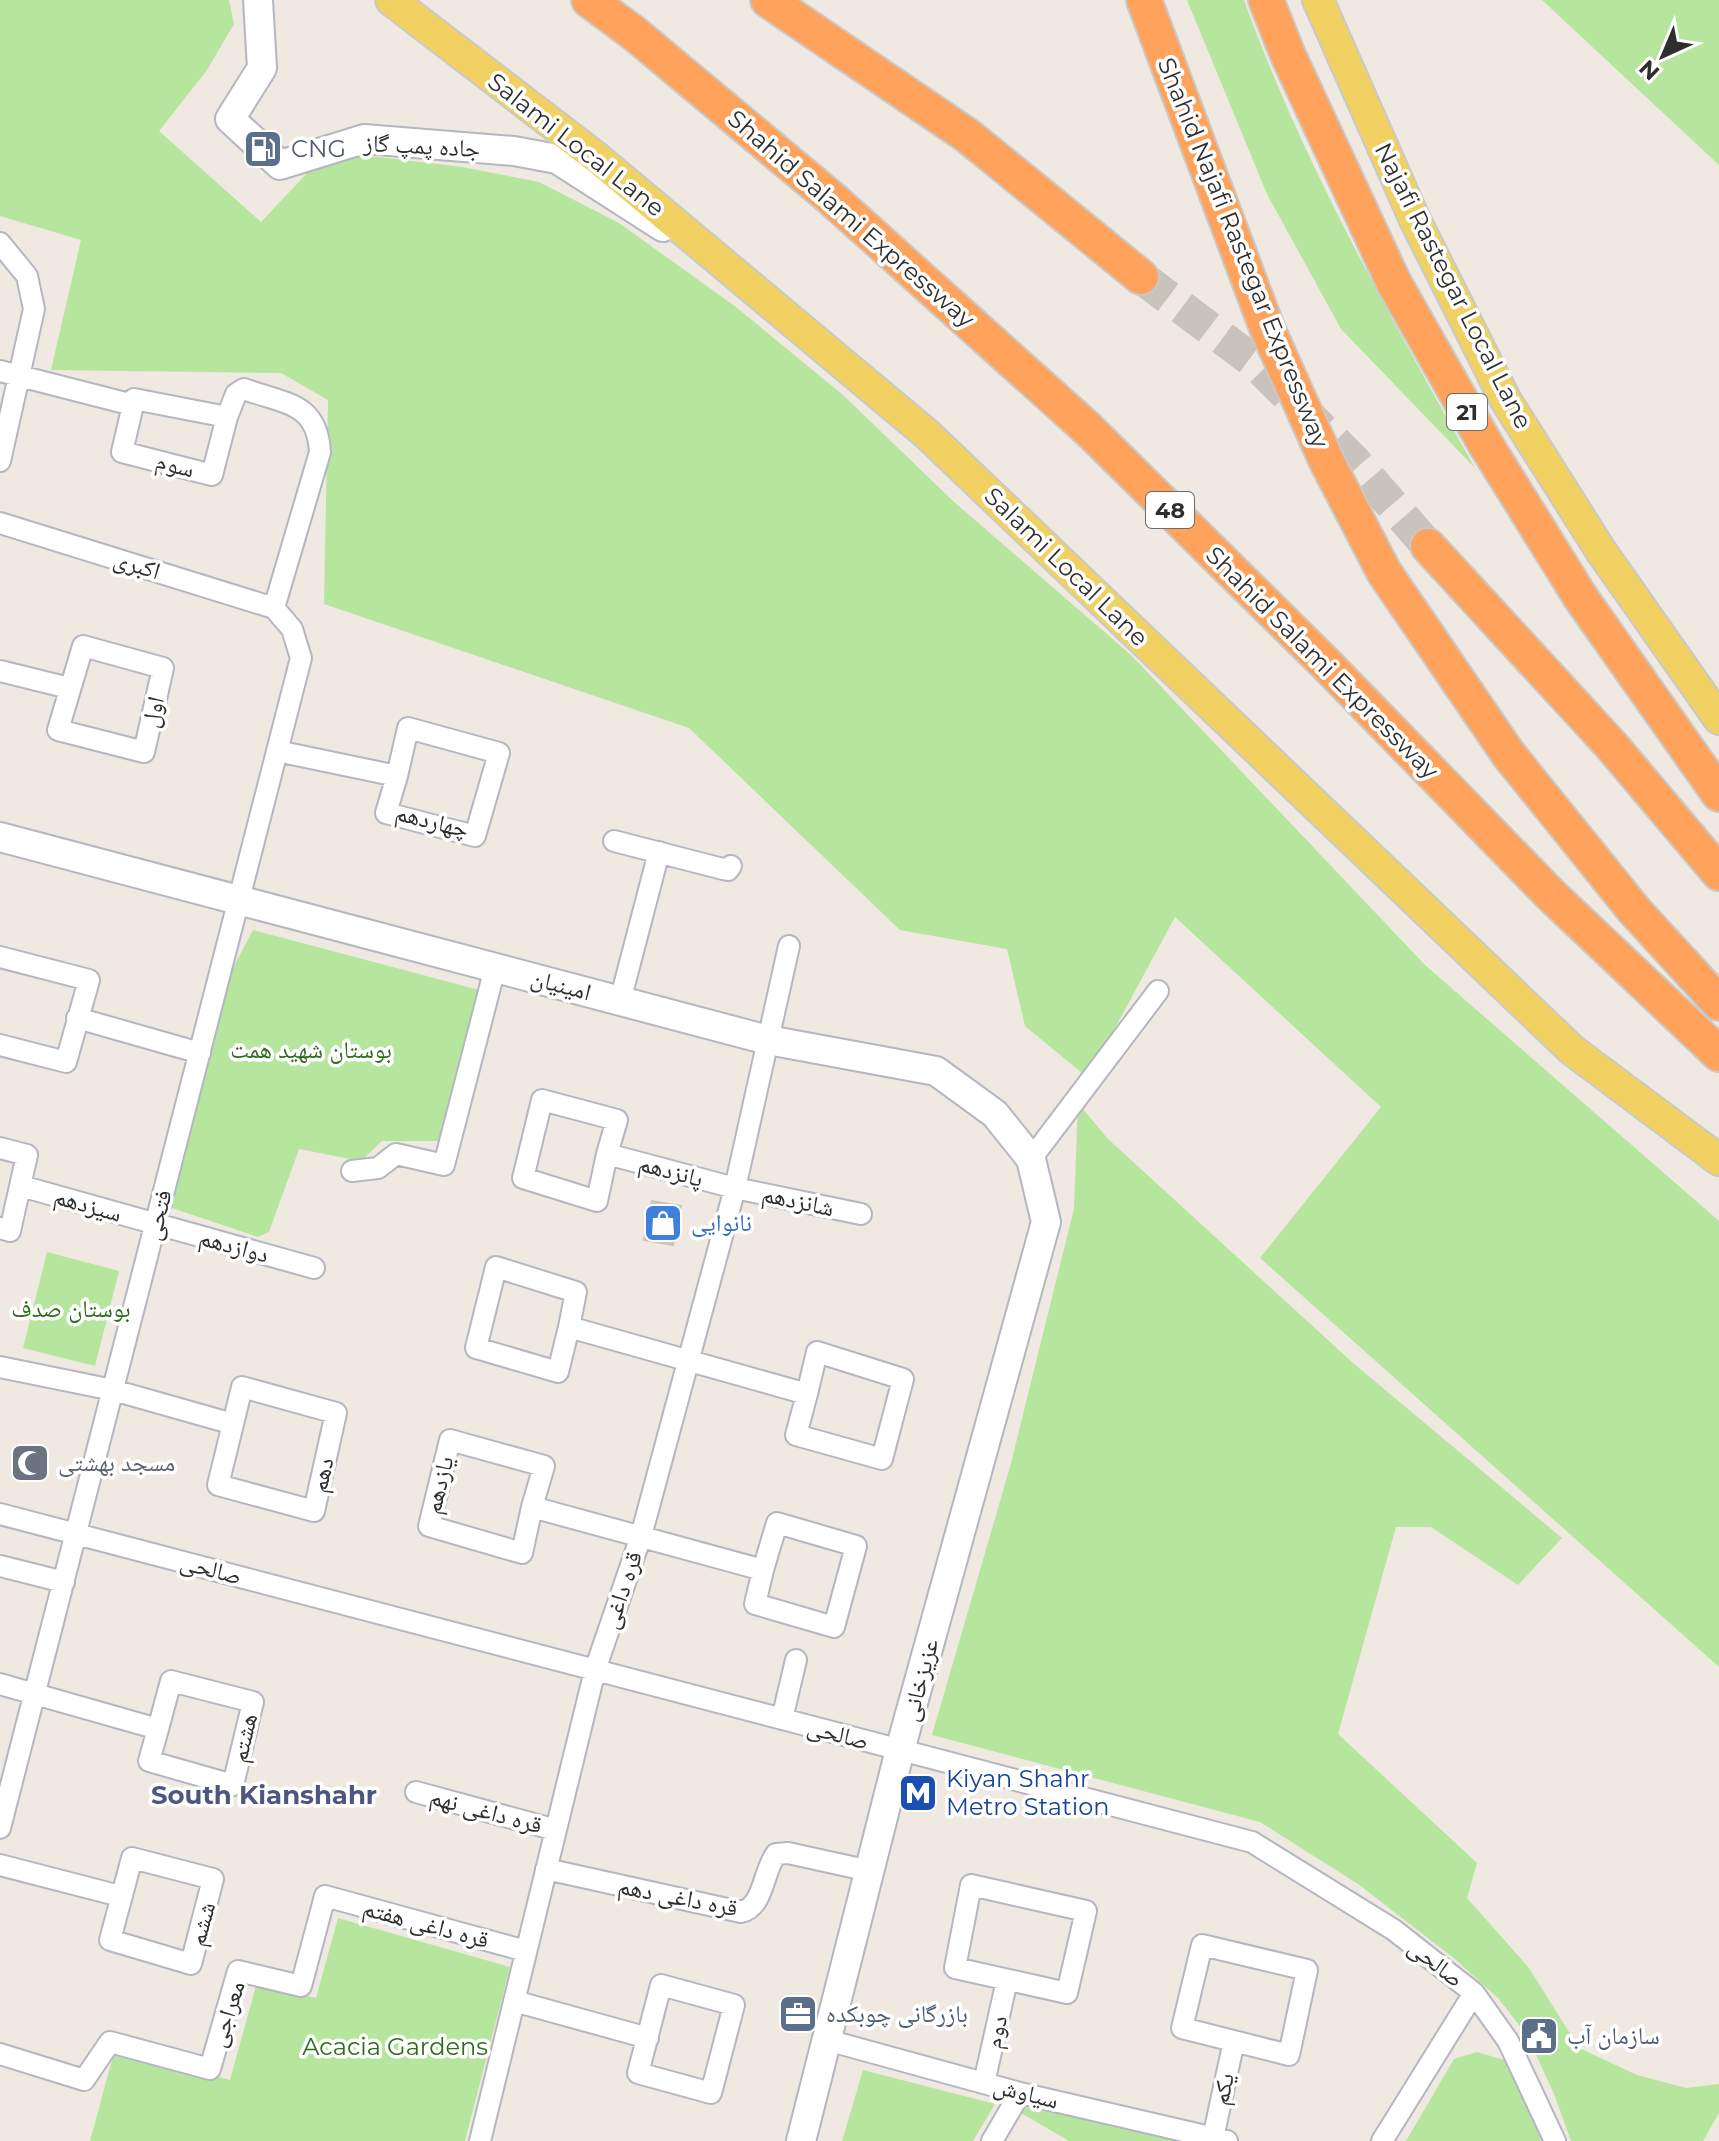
<svg xmlns="http://www.w3.org/2000/svg" width="1719" height="2141" font-family="Montserrat,'Noto Naskh Arabic',sans-serif">
	<style>
		.green { fill: #b6e59e }
		.building { fill: #cbc7bf; stroke: #cbc5ba; stroke-width: 2 }
		.lines { fill: none; stroke-linecap: round; stroke-linejoin: round }
		.highway-tunnel { stroke: #c8c4bd; stroke-width: 34; stroke-dasharray: 34 17; stroke-linecap: butt }
		.street-casing { stroke: #b4b7c1; stroke-width: 24 }
		.secondary-casing { stroke: #b4b7c1; stroke-width: 32 }
		.primary-casing { stroke: #c9c9c9; stroke-width: 34 }
		.highway-casing { stroke: #c9c9c9; stroke-width: 38 }
		.street { stroke: #fff; stroke-width: 20 }
		.secondary { stroke: #fff; stroke-width: 28 }
		.primary { stroke: #f2d163; stroke-width: 30 }
		.highway { stroke: #ffa35c; stroke-width: 34 }
		.highway-bridge-casing { stroke: #c9c9c9; stroke-width: 38; stroke-linecap: butt }
		.highway-bridge { stroke: #ffa35c; stroke-width: 34 }
		.labels { text-anchor: middle; stroke-width: 7; stroke-linejoin: round; paint-order: stroke }
		.shield { fill: #fff; stroke: #6d6d6d; stroke-width: 2 }
		.shield-label { font-size: 22px; font-weight: bold; fill: #2e2e2e }
		.street-label { font-size: 24px; fill: #2e2e2e; stroke: #fff }
		.service-label { font-size: 24px; fill: #4e5e75; stroke: #fff; text-anchor: start }
		.park-label { font-size: 24px; fill: #2c6e1b; stroke: #fff }
		.shop-label { font-size: 24px; fill: #366cbe; stroke: #fff; text-anchor: start }
		.worship-label { font-size: 24px; fill: #5b616d; stroke: #fff; text-anchor: start }
		.transit-label { font-size: 24px; fill: #164399; stroke: #fff; text-anchor: start }
		.neighbourhood-label { font-size: 26px; font-weight: bold; fill: #4d5680; stroke: #fff }
	</style>
	<rect width="100%" height="100%" fill="#efe9e1"/>
	<path class="green" d="M0,0H229L234,24L207,70L159,131L261,222L328,151L462,167L539,182L619,223L736,307L843,395L953,501L1131,655L1425,965L1719,1221V1667L1260,1258L1381,1107L1175,917L1088,1078L1025,1026L1007,949L900,930L689,728L324,604L328,400L281,373L51,370L81,240L0,216Z
		M1187,0H1244C1303,164 1390,316 1475,468L1341,329L1267,194Z
		M1542,0H1719V165Z
		M253,930L483,991L445,1141H382L361,1161L299,1149L269,1232L258,1237L169,1207L225,983Z
		M1078,1103L1108,1139L1353,1363L1562,1538L1518,1585L1431,1527H1396L1338,1734L1477,1863L1467,1898L1529,1968L1579,2048L1637,2075L1686,2088L1719,2084V2113L1703,2141H1571L1554,2094L1528,2037L1499,1999L1455,1959L1358,1884L1260,1822L932,1735L1010,1467L1074,1209Z
		M47,1252L119,1271L95,1366L23,1348Z
		M338,1918L510,1967L465,2141H90L115,2049L230,2080L257,1982L316,1998Z
		M1477,2052L1504,2060L1536,2121L1541,2141H1406L1454,2059Z
		M863,2070L995,2104L973,2141H842Z
		M1022,2099L1176,2141H1069L1016,2110Z"/>
	<path class="building" d="M652,1201L681,1206L673,1245L644,1240Z"/>
	<g class="lines">
		<path class="highway-tunnel" d="M1141,277L1253,361L1353,460L1428,546"/>
		<g class="street-casing">
			<path id="street" d="M0,243L27,276L34,309L0,461
				M0,371L133,405L122,452L212,475L227,417L134,399L133,405
				M227,417L236,394L244,389C285,404 317,402 320,452L274,608
				M0,523L274,608
				M83,646L163,668L144,752L58,730Z
				M0,671L69,688
				M277,751L397,776L386,813L475,836L499,753L408,728L397,776
				M614,841L723,869L728,870L731,866
				M0,957L89,980L66,1062L0,1045
				M620,1001L659,852
				M77,1018L200,1053
				M0,1148L27,1155L10,1231L0,1228
				M607,1154L617,1120L542,1100L523,1178L597,1201L607,1154L735,1188L861,1214
				M1031,1159L1158,991
				M352,1171L378,1168L396,1154L444,1165L495,968
				M21,1186L314,1268
				M569,1327L576,1292L496,1267L476,1348L558,1372L569,1327L807,1394L796,1435L882,1459L903,1379L817,1352L807,1394
				M0,1367L113,1390L233,1424L218,1485L314,1511L336,1413L242,1387L233,1424
				M532,1507L544,1466L450,1440L429,1526L522,1553L532,1507L763,1570L755,1604L834,1627L856,1546L777,1523L763,1570
				M0,1514L1252,1842L1394,1930L1474,1993L1508,2041L1555,2141
				M0,1566L64,1582
				M0,1684L158,1729L149,1761L233,1785L253,1702L171,1681L158,1729
				M782,1719L796,1660
				M416,1792L556,1830
				M0,1828L301,658L292,629L274,608
				M132,1858L213,1879L191,1964L110,1940Z
				M0,1865L120,1896
				M546,1869L741,1912C764,1907 763,1871 776,1854L788,1853L870,1871
				M971,1885L1086,1911L1067,1993L955,1968Z
				M1202,1945L1307,1970L1289,2055L1182,2028Z
				M661,1985L734,2005L711,2093L638,2073Z
				M514,2001L648,2038
				M827,2040L1020,2093L1227,2141
				M0,2054L84,2080L110,2042L210,2069L238,1971L301,1986L325,1896L526,1951
				M984,2083L1007,1980
				M1213,2138L1234,2041
				M480,2141L595,1670L641,1536L735,1188L789,946
				M992,2141L1020,2093
				M1382,2141L1474,1993"/>
		</g>
		<g class="secondary-casing">
			<path id="secondary" d="M258,0L262,68L230,119L280,165L364,139L514,151L557,159L663,227
				M0,837L768,1040L936,1071L995,1114L1031,1159L1046,1222L900,1750L801,2141"/>
		</g>
		<g class="primary-casing">
			<path id="primary" d="M391,0L597,158L928,435L1572,1050L1719,1160
				M1318,0L1415,220L1505,399L1601,551L1719,719"/>
		</g>
		<g class="highway-casing">
			<path id="highway" d="M589,0L635,34L831,198L1088,429L1326,664L1550,894L1719,1054
				M768,0L968,136L1141,277
				M1144,0L1267,328
				M1266,0L1288,55L1394,283L1486,445L1581,598L1719,794
				M1428,546L1611,745L1719,873
				M1384,572L1509,755L1634,910L1719,1003"/>
		</g>
		<use href="#street" class="street"/>
		<use href="#secondary" class="secondary"/>
		<use href="#primary" class="primary"/>
		<use href="#highway" class="highway"/>
		<g class="highway-bridge-casing">
			<path id="highway-bridge" d="M1267,328L1327,462L1384,572"/>
		</g>
		<use href="#highway-bridge" class="highway-bridge"/>
	</g>
	<defs>
		<g id="fuel-square" transform="scale(2)"><rect x="-9" y="-9" width="18" height="18" rx="4" fill="#5c6f8a" stroke="#fff"/><path d="M-5.5-6h7V0h2V4h1.3V-2.5L3-4.5l.8-.8L6-3V5H2.5V1h-1V6h-7ZM-4.2-4.7v3.2H.2V-4.7Z" fill="#fff"/></g>
		<g id="shop-square" transform="scale(2)"><rect x="-9" y="-9" width="18" height="18" rx="4" fill="#3f7fe0" stroke="#fff"/><path d="M-5-2.5h2.3a2.7 3.5 0 0 1 5.4 0H5L5.5 6h-11ZM-1.5-2.5h3a1.5 2.3 0 0 0-3 0Z" fill="#fff"/></g>
		<g id="mosque-square" transform="scale(2)"><rect x="-9" y="-9" width="18" height="18" rx="4" fill="#6b7280" stroke="#fff"/><path d="M3.5-4.9A6 6 0 1 0 3.5 4.9A5 5 0 1 1 3.5-4.9Z" fill="#fff"/></g>
		<g id="metro-square" transform="scale(2)"><rect x="-9" y="-9" width="18" height="18" rx="4" fill="#1a4fb4" stroke="#fff"/><path d="M-5.5 5V-5H-3L0 0L3-5H5.5V5H3V-.5L0 4L-3-.5V5Z" fill="#fff"/></g>
		<g id="office-square" transform="scale(2)"><rect x="-9" y="-9" width="18" height="18" rx="4" fill="#5c6f8a" stroke="#fff"/><path d="M-6-3h4V-5.5h4V-3h4V5H-6ZM-1-4.5V-3h2v-1.5ZM-6 0V1H6V0Z" fill="#fff"/></g>
		<g id="civic-square" transform="scale(2)"><rect x="-9" y="-9" width="18" height="18" rx="4" fill="#5c6f8a" stroke="#fff"/><path d="M-.6-6.5H3V-4.5H.6V-3L4-1V1h2V6H-6V1h2V-1L-.6-3ZM-1.2 2.5V6h2.4V2.5Z" fill="#fff"/></g>
	</defs>
	<g fill-rule="evenodd">
		<use href="#fuel-square" x="263" y="149"/>
		<use href="#shop-square" x="663" y="1223"/>
		<use href="#mosque-square" x="30" y="1463"/>
		<use href="#metro-square" x="918" y="1793"/>
		<use href="#office-square" x="798" y="2014"/>
		<use href="#civic-square" x="1539" y="2036"/>
	</g>
	<g class="labels">
		<g class="shield">
			<rect x="1447" y="394" width="40" height="36" rx="6"/>
			<rect x="1146" y="492" width="48" height="36" rx="6"/>
		</g>
		<g class="shield-label">
			<text x="1467" y="420">21</text>
			<text x="1170" y="518">48</text>
		</g>
		<g class="street-label">
			<text transform="translate(576 145) rotate(38)" y="8">Salami Local Lane</text>
			<text transform="translate(422 146) rotate(3)" y="8">جاده پمپ گاز</text>
			<text transform="translate(851 219) rotate(41)" y="8">Shahid Salami Expressway</text>
			<text transform="translate(1243 253) rotate(68)" y="8">Shahid Najafi Rastegar Expressway</text>
			<text transform="translate(1453 286) rotate(63)" y="8">Najafi Rastegar Local Lane</text>
			<text transform="translate(175 465) rotate(14)" y="8">سوم</text>
			<text transform="translate(137 565) rotate(17)" y="8">اکبری</text>
			<text transform="translate(1066 567) rotate(44)" y="8">Salami Local Lane</text>
			<text transform="translate(1322 663) rotate(45)" y="8">Shahid Salami Expressway</text>
			<text transform="translate(153 712) rotate(-77)" y="8">اول</text>
			<text transform="translate(432 821) rotate(14)" y="8">چهاردهم</text>
			<text transform="translate(561 985) rotate(15)" y="8">امینیان</text>
			<text transform="translate(671 1171) rotate(15)" y="8">پانزدهم</text>
			<text transform="translate(798 1201) rotate(12)" y="8">شانزدهم</text>
			<text transform="translate(88 1205) rotate(16)" y="8">سیزدهم</text>
			<text transform="translate(158 1215) rotate(-76)" y="8">فتحی</text>
			<text transform="translate(234 1246) rotate(15)" y="8">دوازدهم</text>
			<text transform="translate(322 1475) rotate(-77)" y="8">دهم</text>
			<text transform="translate(439 1485) rotate(-76)" y="8">یازدهم</text>
			<text transform="translate(211 1569) rotate(15)" y="8">صالحی</text>
			<text transform="translate(622 1590) rotate(-71)" y="8">قره داغی</text>
			<text transform="translate(920 1680) rotate(-75)" y="8">عزیزخانی</text>
			<text transform="translate(838 1734) rotate(15)" y="8">صالحی</text>
			<text transform="translate(244 1738) rotate(-77)" y="8">هشتم</text>
			<text transform="translate(486 1811) rotate(15)" y="8">قره داغی نهم</text>
			<text transform="translate(678 1897) rotate(11)" y="8">قره داغی دهم</text>
			<text transform="translate(202 1924) rotate(-75)" y="8">ششم</text>
			<text transform="translate(426 1924) rotate(15)" y="8">قره داغی هفتم</text>
			<text transform="translate(1436 1963) rotate(38)" y="8">صالحی</text>
			<text transform="translate(227 2014) rotate(-72)" y="8">معراجی</text>
			<text transform="translate(996 2032) rotate(-78)" y="8">دوم</text>
			<text transform="translate(1223 2089) rotate(-78)" y="8">یکم</text>
			<text transform="translate(1026 2093) rotate(14)" y="8">سیاوش</text>
		</g>
		<g class="service-label">
			<text x="291" y="157">CNG</text>
			<text x="826" y="2022">بازرگانی چوبکده</text>
			<text x="1567" y="2044">سازمان آب</text>
		</g>
		<g class="park-label">
			<text x="311" y="1058">بوستان شهید همت</text>
			<text x="71" y="1317">بوستان صدف</text>
			<text x="395" y="2055">Acacia Gardens</text>
		</g>
		<g class="shop-label">
			<text x="691" y="1231">نانوایی</text>
		</g>
		<g class="worship-label">
			<text x="58" y="1471">مسجد بهشتی</text>
		</g>
		<g class="transit-label">
			<text x="946" y="1787">Kiyan Shahr<tspan x="946" dy="28">Metro Station</tspan></text>
		</g>
		<g class="neighbourhood-label">
			<text x="264" y="1804">South Kianshahr</text>
		</g>
	</g>
	<g transform="translate(1663 56) rotate(224)" stroke="#ffffff" stroke-width="6" paint-order="stroke">
	<path d="M0-6L14 30L0 20L-14 30Z" fill="#2e2e2e"/>
	<text y="-12" font-size="22" font-weight="bold" text-anchor="middle" fill="#2e2e2e">N</text>
	</g>
</svg>
